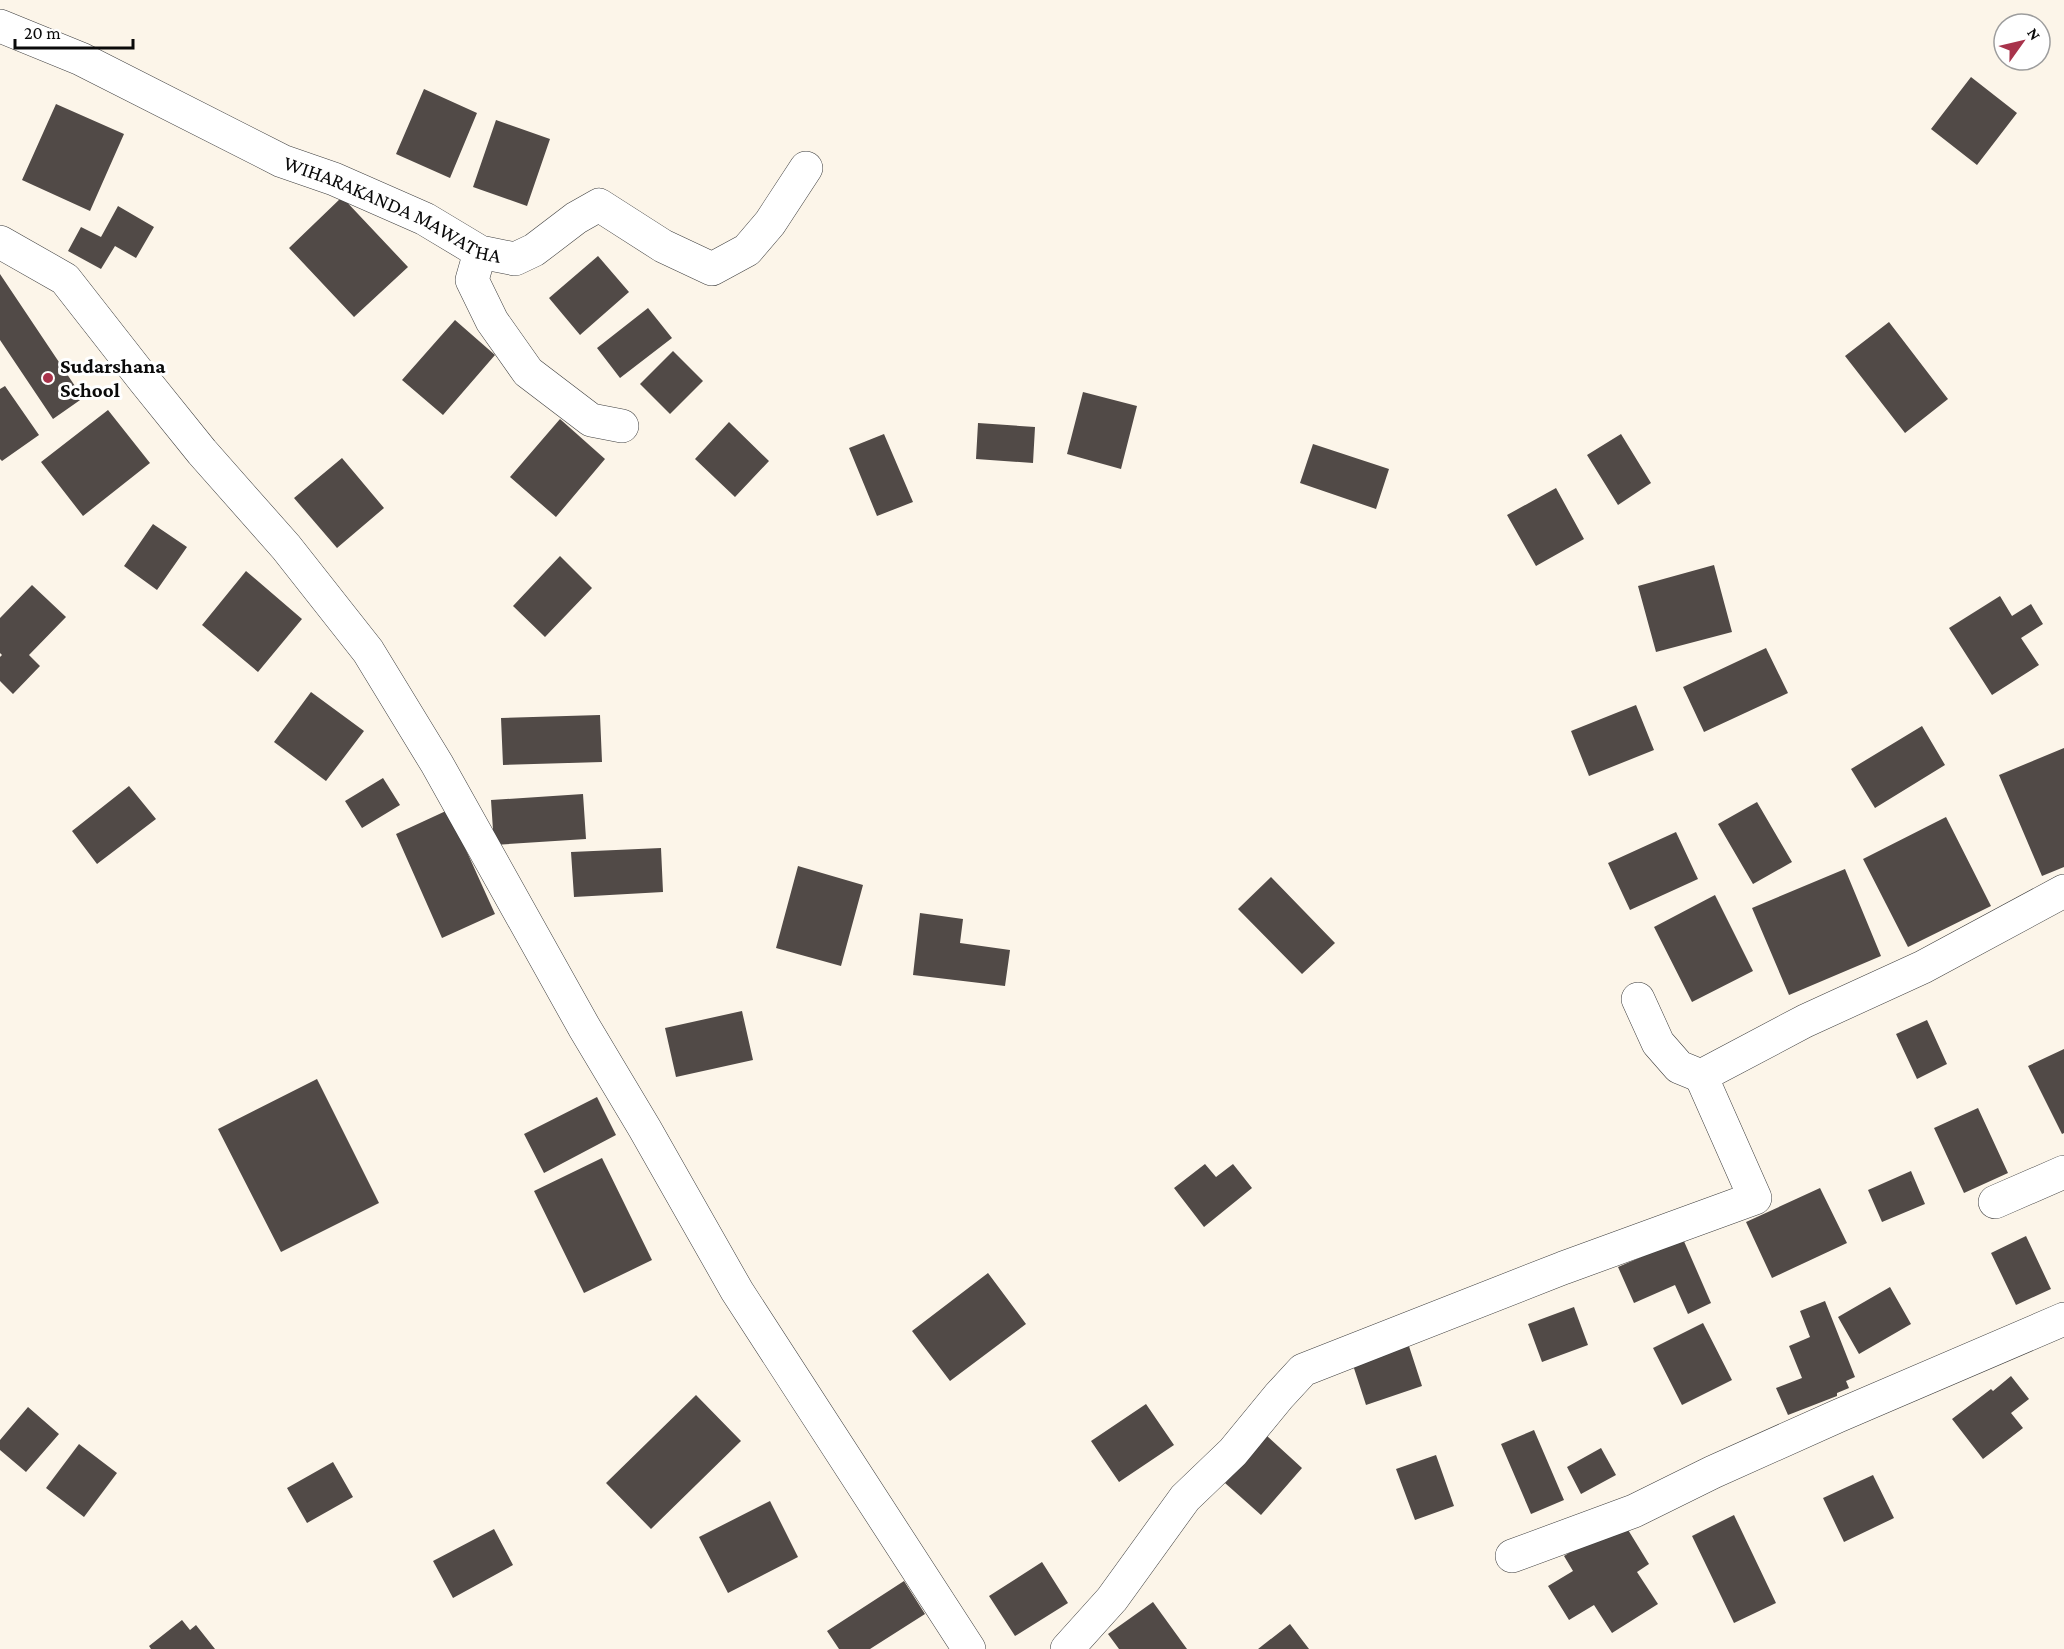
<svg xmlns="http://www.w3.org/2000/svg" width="2064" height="1649" font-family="'Crimson Pro',serif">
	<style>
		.building { fill: #514a47 }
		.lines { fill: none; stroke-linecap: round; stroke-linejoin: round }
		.minor-casing { stroke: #3d3d3d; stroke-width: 34 }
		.minor { stroke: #fff; stroke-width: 33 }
		.poi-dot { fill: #a8334b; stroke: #fff; stroke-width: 2 }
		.labels { text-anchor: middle; stroke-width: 6; stroke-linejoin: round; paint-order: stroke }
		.street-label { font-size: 21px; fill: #0a0a0a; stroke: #fff }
		.poi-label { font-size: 21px; font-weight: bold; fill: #0a0a0a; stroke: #fff; text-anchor: start }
	</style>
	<rect width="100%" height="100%" fill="#fcf5e9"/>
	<path class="building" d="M1971,77L2017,113L1977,165L1931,129Z
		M424,89L477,113L450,178L396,154Z
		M56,104L124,134L90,211L22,180Z
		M496,120L550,139L527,206L473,187Z
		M342,197L408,267L354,317L289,248Z
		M118,206L154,227L136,258L115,246L101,269L68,251L81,227L101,237Z
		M598,256L629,292L580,335L549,298Z
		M0,274L83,398L53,419L0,340Z
		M648,308L672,338L620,378L597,348Z
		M455,320L495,355L443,415L402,380Z
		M1889,322L1948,399L1905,433L1845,356Z
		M673,351L703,381L670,414L640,384Z
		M5,386L39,435L2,461L0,459V389Z
		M1083,392L1137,406L1121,469L1067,454Z
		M108,410L150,463L83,516L41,462Z
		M560,419L605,459L556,517L510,477Z
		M729,422L769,461L735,497L695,459Z
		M978,423L1035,427L1033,463L976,459Z
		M884,434L913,502L877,516L849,448Z
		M1621,434L1651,483L1618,505L1587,455Z
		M1313,444L1389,469L1376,509L1300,483Z
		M342,458L384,508L337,548L294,498Z
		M1556,488L1584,539L1536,566L1507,515Z
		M153,524L187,547L157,590L124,566Z
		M560,556L592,588L545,637L513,606Z
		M1714,565L1732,632L1656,652L1638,586Z
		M246,571L302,619L258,672L202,625Z
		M32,585L66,617L29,655L40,666L13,694L0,681V657L2,655L0,653V618Z
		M2000,596L2012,616L2031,604L2043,624L2021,638L2039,665L1992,695L1949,628Z
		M1766,648L1788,693L1704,732L1683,687Z
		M311,692L364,731L326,781L274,742Z
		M1636,705L1654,750L1589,776L1571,731Z
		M600,715L602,762L503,765L501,718Z
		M1922,726L1945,765L1875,808L1851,769Z
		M2064,748V867L2042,876L1999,775Z
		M383,778L400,805L362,828L345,801Z
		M129,786L156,819L97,864L72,831Z
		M583,794L586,839L494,845L491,800Z
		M1757,802L1792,862L1753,884L1718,824Z
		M448,810L495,914L442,938L396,834Z
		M1946,817L1991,906L1908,947L1863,859Z
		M1676,832L1698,879L1630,910L1608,863Z
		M661,848L663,892L574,897L571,852Z
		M798,866L863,885L841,966L776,948Z
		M1845,869L1881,956L1789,995L1752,908Z
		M1271,877L1335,943L1302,974L1238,909Z
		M1715,895L1753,971L1692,1002L1654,927Z
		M920,913L963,919L960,943L1010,950L1005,986L913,975Z
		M742,1011L753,1060L676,1077L665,1028Z
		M1927,1020L1947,1064L1917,1079L1896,1034Z
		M2064,1049V1133L2062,1134L2028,1066Z
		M317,1079L379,1203L281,1252L218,1129Z
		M597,1097L616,1135L544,1173L524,1134Z
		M1978,1108L2008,1173L1964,1193L1934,1128Z
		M602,1158L652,1260L584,1293L534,1191Z
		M1205,1164L1216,1177L1233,1164L1252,1188L1204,1227L1174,1188Z
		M1911,1171L1925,1204L1882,1222L1868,1190Z
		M1820,1188L1847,1243L1772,1278L1746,1222Z
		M2026,1236L2051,1289L2016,1305L1991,1253Z
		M1683,1239L1711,1303L1688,1314L1675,1285L1634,1303L1618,1267Z
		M988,1273L1026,1324L950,1381L912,1331Z
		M1890,1287L1911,1324L1859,1354L1838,1317Z
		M1825,1301L1855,1377L1846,1381L1849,1388L1837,1393V1396L1788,1415L1776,1388L1802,1378L1789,1346L1810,1337L1800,1311Z
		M1574,1307L1588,1345L1542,1362L1528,1324Z
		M1703,1323L1732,1380L1682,1405L1653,1348Z
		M1407,1340L1422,1386L1366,1405L1351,1359Z
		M2011,1376L2029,1399L2011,1413L2023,1428L1983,1459L1952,1419L1991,1389L1993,1391Z
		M696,1395L741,1441L651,1529L606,1483Z
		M1146,1404L1174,1445L1119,1482L1091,1441Z
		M28,1407L59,1434L26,1472L0,1450V1440Z
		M1534,1430L1564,1500L1531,1514L1501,1444Z
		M1267,1436L1302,1468L1261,1515L1225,1483Z
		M79,1444L117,1473L84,1517L46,1488Z
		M1601,1448L1616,1475L1581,1494L1567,1467Z
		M1436,1455L1454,1506L1415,1520L1396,1469Z
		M333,1462L353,1497L307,1523L287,1488Z
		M1873,1475L1894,1518L1844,1542L1823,1498Z
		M770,1501L798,1557L728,1593L699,1537Z
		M1734,1515L1776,1603L1734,1623L1692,1536Z
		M1622,1520L1649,1564L1637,1572L1658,1604L1612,1633L1594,1605L1569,1620L1548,1586L1573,1571L1564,1556Z
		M494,1529L513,1565L453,1598L433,1561Z
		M1042,1562L1068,1603L1015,1636L989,1596Z
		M904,1581L925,1614L870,1649H839L827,1631Z
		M1153,1602L1187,1649H1119L1108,1634Z
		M182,1620L190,1630L196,1625L215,1649H151L149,1646Z
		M1290,1624L1309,1649H1258Z"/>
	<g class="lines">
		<g class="minor-casing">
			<g id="minor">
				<path id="s1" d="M0,26L81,59L282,161L334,179L425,219L480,252L515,259L534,250L576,218L599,205L663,246L712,269L747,250L770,223L806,168"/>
				<path d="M0,242L65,279L144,380L202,452L286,547L368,651L437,764L584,1027L645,1129L737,1291L969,1649"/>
				<path d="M480,252L472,280L492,321L528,372L591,420L622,426"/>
				<path d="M1638,999L1658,1043L1679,1067L1701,1076"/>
				<path d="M1995,1202L2064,1172"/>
				<path d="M1512,1556L1634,1511L1713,1472L1838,1416L2064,1319"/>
				<path d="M1067,1649L1112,1599L1185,1498L1233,1452L1279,1396L1303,1370L1563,1268L1755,1198L1701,1076L1805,1021L1923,967L2064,891"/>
			</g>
		</g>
		<use href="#minor" class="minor"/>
	</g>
	<circle class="poi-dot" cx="48" cy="378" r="6"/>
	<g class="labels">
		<g class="street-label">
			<text dy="7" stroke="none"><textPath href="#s1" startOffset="434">WIHARAKANDA MAWATHA</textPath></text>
		</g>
		<g class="poi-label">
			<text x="60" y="373">Sudarshana<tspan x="60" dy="24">School</tspan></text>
		</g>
	</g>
	<g transform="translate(2022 42) rotate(56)"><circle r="28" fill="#ffffff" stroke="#9d9d9d" stroke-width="1.5"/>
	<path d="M0-4.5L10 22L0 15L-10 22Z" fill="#a8334b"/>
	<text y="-9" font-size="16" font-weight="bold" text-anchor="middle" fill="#0a0a0a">N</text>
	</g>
	<path d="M15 39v9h118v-9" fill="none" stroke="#0a0a0a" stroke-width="3"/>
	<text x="24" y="39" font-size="18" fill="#0a0a0a" stroke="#ffffff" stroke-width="4.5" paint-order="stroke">20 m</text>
</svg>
